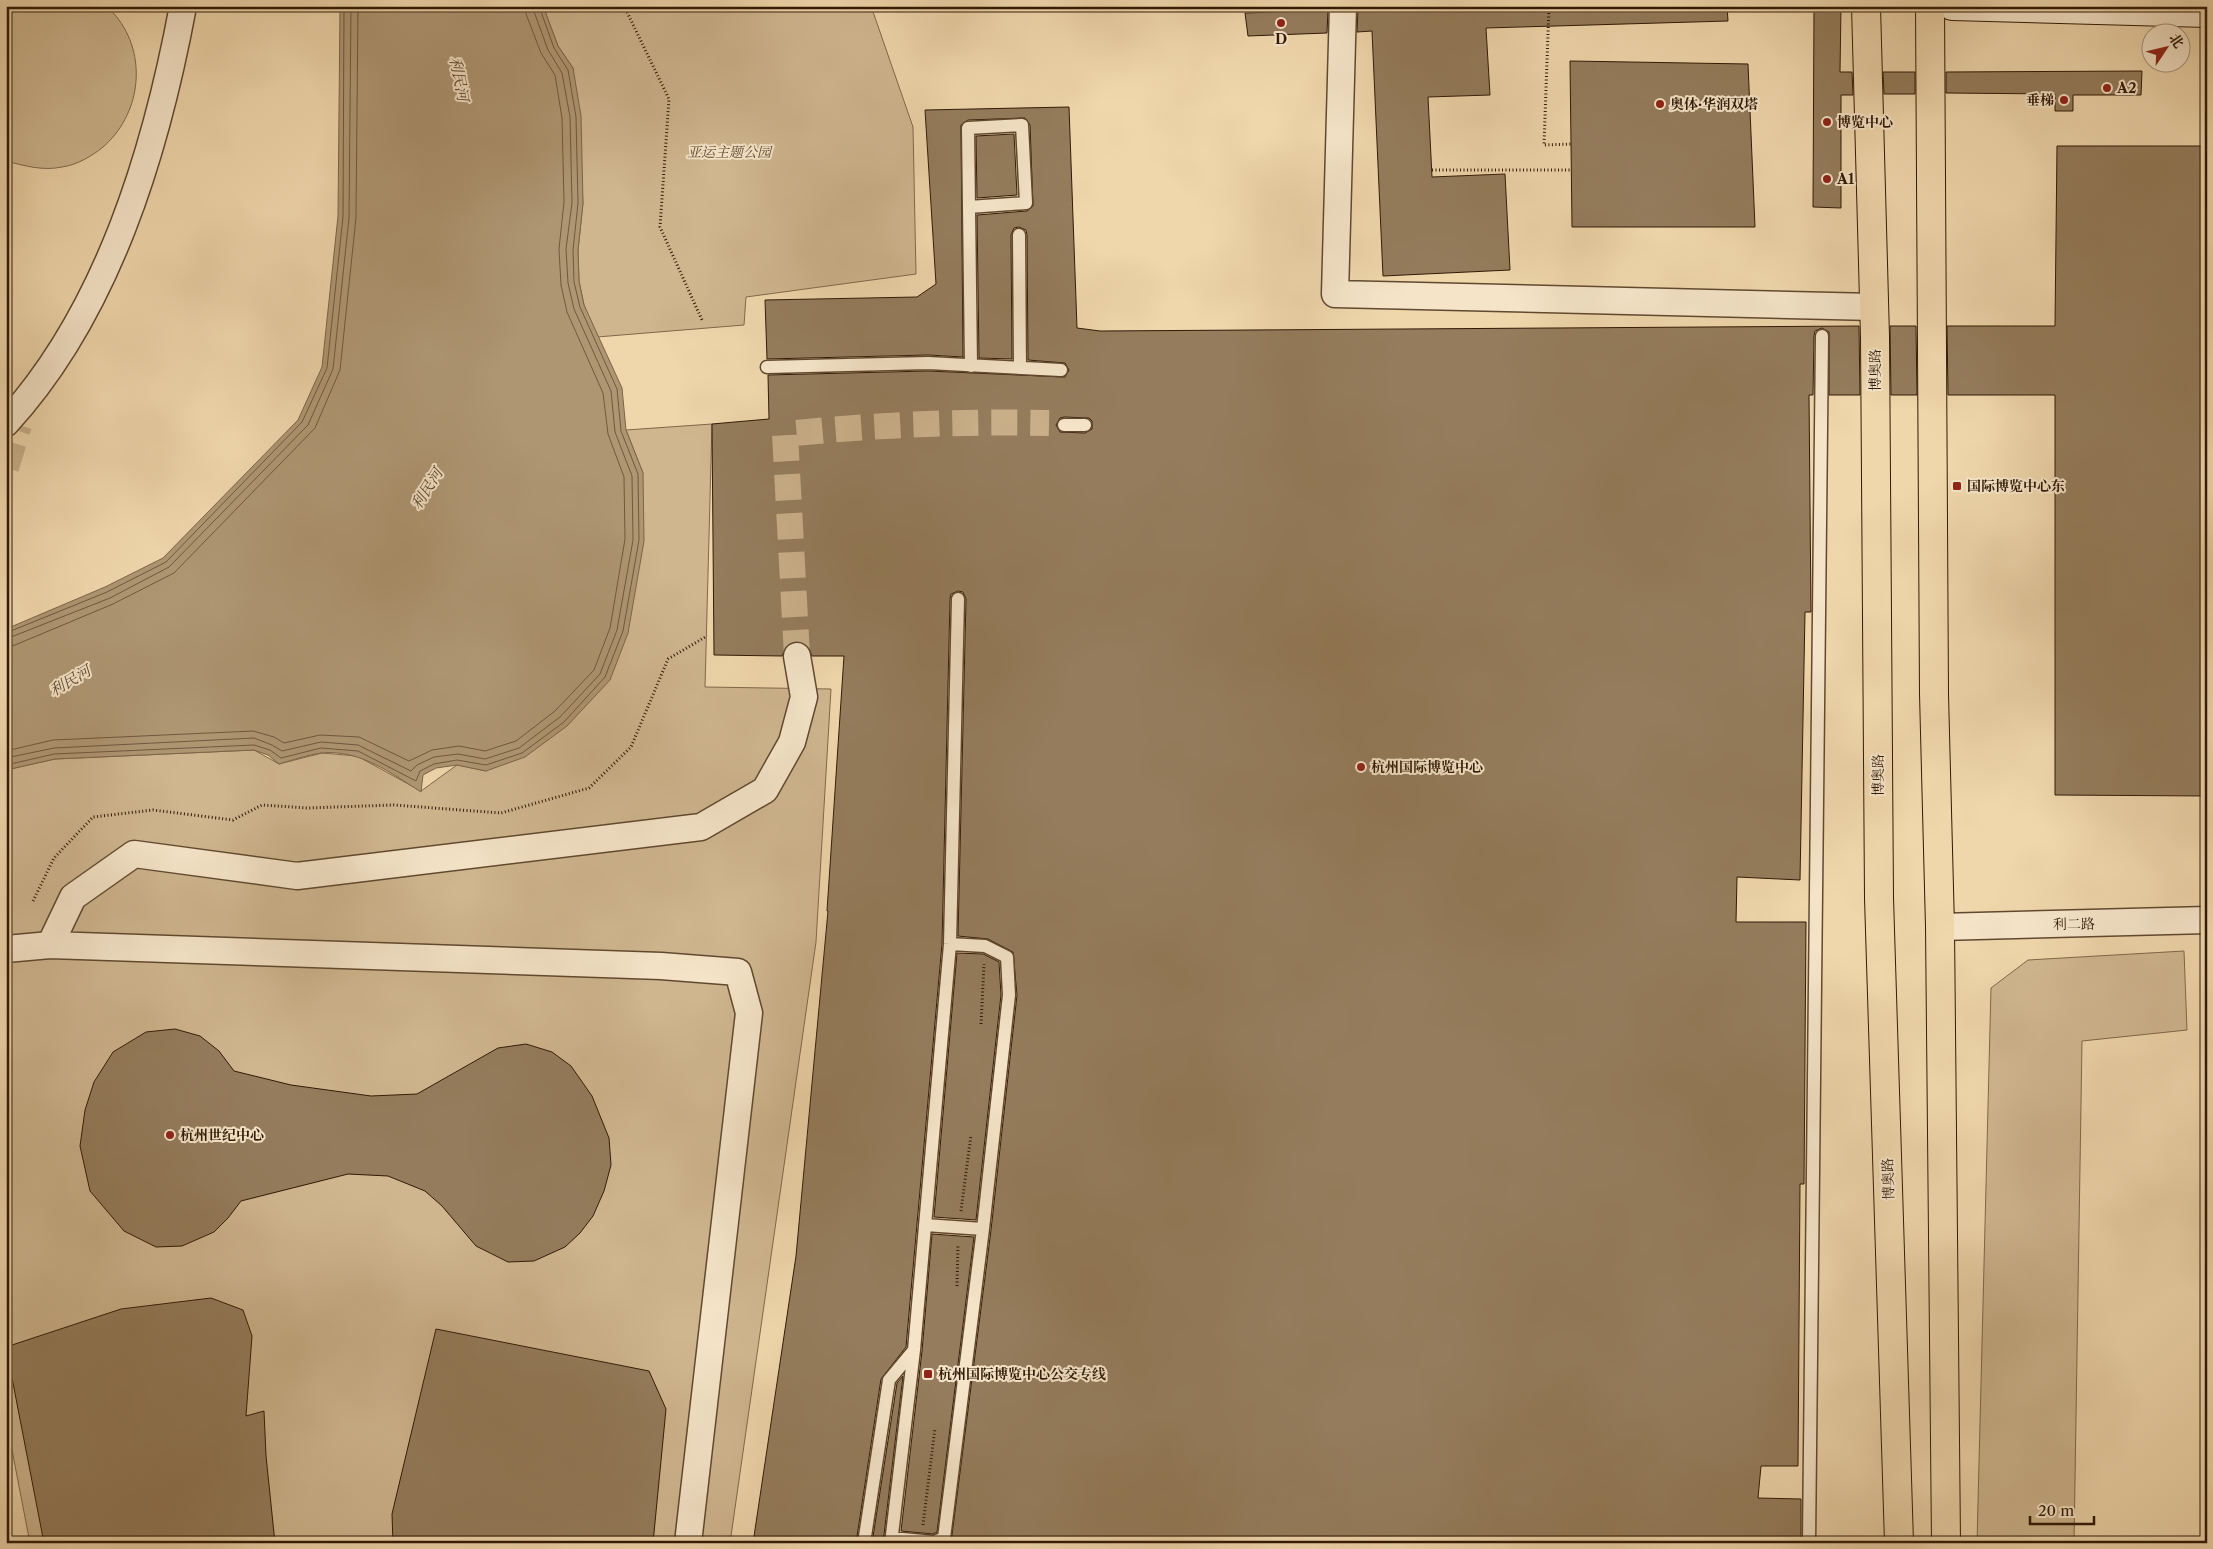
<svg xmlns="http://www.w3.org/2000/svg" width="2213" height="1549" font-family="'Libre Caslon Text','Noto Serif SC',serif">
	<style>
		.green { fill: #cfb68f; stroke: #80684b }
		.water { fill: #ae9673; stroke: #7c6448 }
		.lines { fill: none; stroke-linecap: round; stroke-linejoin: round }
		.shore { stroke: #70583d; stroke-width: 1 }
		.building { fill: #947c5c; stroke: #311a07; fill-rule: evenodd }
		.minor-tunnel { stroke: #c9b08a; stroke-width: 26; stroke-dasharray: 26 13; stroke-linecap: butt }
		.service-casing { stroke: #604930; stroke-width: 15 }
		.minor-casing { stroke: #604930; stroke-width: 29 }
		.secondary-casing { stroke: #311a07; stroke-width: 30 }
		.primary-casing { stroke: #311a07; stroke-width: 30 }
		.path { stroke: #311a07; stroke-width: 3; stroke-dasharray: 1 2.5; stroke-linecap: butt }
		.service { stroke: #f5e4c8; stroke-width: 12 }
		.minor { stroke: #f5e4c8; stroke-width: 26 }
		.secondary { stroke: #f5e4c8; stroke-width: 28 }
		.primary { stroke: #efd6ab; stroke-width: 28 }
		.poi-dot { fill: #8f2418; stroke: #f5e4c8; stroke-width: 2 }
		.labels { text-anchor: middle; stroke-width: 4; stroke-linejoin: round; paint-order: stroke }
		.poi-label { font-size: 14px; font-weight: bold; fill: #311a07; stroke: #f5e4c8; text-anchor: start }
		.park-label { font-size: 14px; font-style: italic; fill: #604930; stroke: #f5e4c8 }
		.street-label { font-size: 14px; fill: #311a07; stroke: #f5e4c8 }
		.water-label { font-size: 15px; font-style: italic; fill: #5d452d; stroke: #f5e4c8 }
	</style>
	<rect width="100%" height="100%" fill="#efd6ab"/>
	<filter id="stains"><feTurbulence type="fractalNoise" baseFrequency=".004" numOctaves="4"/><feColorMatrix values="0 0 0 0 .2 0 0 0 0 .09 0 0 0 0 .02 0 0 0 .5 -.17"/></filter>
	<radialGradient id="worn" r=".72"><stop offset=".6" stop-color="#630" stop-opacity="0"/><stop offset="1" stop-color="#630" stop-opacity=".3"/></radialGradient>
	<path class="green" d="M6,6H106C110,10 116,15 119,20C148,60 139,116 103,147C92,156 77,165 62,167C43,171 25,166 6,161Z
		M543,6H871L913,127L916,274L746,297L744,325L597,337L584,305L579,281L578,250L583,203L573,68L558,46Z
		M712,424L705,687L831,689L816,942L730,1543H30L6,1419V770L55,759L254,750L279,764L322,753L357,756L421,791L457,765L486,771L643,473L626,430Z
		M2184,951L2187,1030L2082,1041L2074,1543H1977L1991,988L2028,960Z"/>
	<path class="water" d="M340,6H543L558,46L573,68L581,116L583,203L578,250L579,281L584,305L622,388L626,430L643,473L644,541L628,633L610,680L567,726L525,757L486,771L457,765L436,768L423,775L421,792C391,773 359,749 321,753C307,755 293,760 279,764L268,755L254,750L55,759L6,770V629L105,587L163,558L298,420L322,367L338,216Z"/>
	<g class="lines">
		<path class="shore" d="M6,633L107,592L166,562L302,422L327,368L343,217L344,6
			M6,639L110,598L169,567L308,425L333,369L349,218L351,6
			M6,647L15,645L113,604L174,573L315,428L340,370L356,218L358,6
			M6,751L53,740L253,731L274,737L284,743L320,735L359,737L409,761L432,750L459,746L485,751L516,741L555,711L594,670L610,628L625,539L624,477L608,434L603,393L567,312L561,285L559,249L564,202L562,118L555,75L541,53L526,14L525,6
			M6,758L54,748L254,738L272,745L282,751L321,742L358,745L411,771L417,765L434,757L458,754L485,759L519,748L560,717L600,674L617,630L633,540L632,476L615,432L611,391L574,309L568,283L566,249L572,203L570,117L562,73L548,50L532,6
			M6,765L54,754L254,745L270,750L281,758L321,748L358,751L416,781L420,771L434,764L457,760L486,765L522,753L564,722L605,677L623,631L639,540L638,474L621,431L617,389L580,307L574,282L573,250L578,203L576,117L568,70L554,48L539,6"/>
	</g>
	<path class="building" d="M1411,6H1727L1728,21L1486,28L1490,95L1428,97L1432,177L1505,174L1510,270L1383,276L1372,31L1357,32L1358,9Z
		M1814,6H1841L1840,72H1852L1853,95H1841V208L1813,207Z
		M1328,10L1327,33L1248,36L1245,13Z
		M1570,61L1748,64L1755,227H1572Z
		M2142,71L2141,95H2073V111H2055V94L1946,93V72Z
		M1883,72H1915V94H1884Z
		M1069,107L1077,328L1100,331L1859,326L1860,395H1829V332L1822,328L1815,331L1814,336L1813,395H1809L1811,612H1805L1800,880L1737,877L1736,922H1806L1804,1184H1800L1798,1466H1761L1758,1498L1801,1499V1543H951L991,1230L1017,995L1013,952L988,939L958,936L966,599L963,592L958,591L951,594L950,599L942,944L906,1347L881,1379L856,1543H753L796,1256L828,911H827L844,656H812L808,646L802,642L795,641L787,645L782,656L714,655L712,424L769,419L768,375L928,371L1065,377L1069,370L1065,363L1028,360L1027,235L1026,230L1019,227L1014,228L1011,235L1012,359L979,358L977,215L1027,211L1033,206L1030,125L1025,118L968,120L961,125L963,357L928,355L767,359L765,300L917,297L936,284L925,110ZM1064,417L1089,418L1092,421V429L1085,433L1060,432L1056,425L1060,418Z
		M1014,134L1017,195L977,198L976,136Z
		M2057,146H2207V796L2055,795V395H1948L1947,326H2055Z
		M1890,326H1916L1917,395H1891Z
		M957,953L983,954L999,962L1001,995L976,1220L934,1217Z
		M175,1029L200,1036L219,1051L234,1071L291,1085L371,1096L417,1094L498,1048L526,1044L552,1052L571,1066L592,1096L609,1138L611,1165L604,1191L593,1216L580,1233L565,1247L534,1261L508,1262L476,1246L442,1206L425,1191L388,1176L348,1174L241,1201L228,1218L214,1232L182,1246L156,1247L124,1231L90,1191L80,1146L85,1110L94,1082L113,1052L146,1032Z
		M932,1234L974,1237L937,1532L933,1534L901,1531L922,1351Z
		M211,1298L243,1310L252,1336L246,1416L264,1411L266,1456L275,1543H44L6,1347L121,1309Z
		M436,1329L649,1371L666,1409L653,1543H393L392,1514Z
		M903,1376L883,1543H872L897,1383Z"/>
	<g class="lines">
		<path class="minor-tunnel" d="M6,468L19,425
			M797,656L785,434C873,425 961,421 1049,423"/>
		<g class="service-casing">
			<path id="service" d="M969,207L1026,203L1022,125L968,128L971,366
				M1019,235L1020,368
				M767,367L928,363L1061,370
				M1064,425H1085
				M925,1225L983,1229
				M892,1538L934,1542L944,1538L983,1229L1009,995L1007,957L985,946L950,944
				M864,1543L889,1380L914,1350
				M891,1543L914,1350L950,944L958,599
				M1809,1543L1822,336"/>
		</g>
		<g class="minor-casing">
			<path id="minor" d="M1343,6L1335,294L1874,307
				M6,423C108,312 156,151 183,6
				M1940,927L2207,920
				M50,945L73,897L134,854L297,876L701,827L765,790L792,742L804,697L797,656
				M6,949L50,945L661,966L738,972L749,1013L688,1543"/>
		</g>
		<g class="secondary-casing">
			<path id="secondary" d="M1952,6L2207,13"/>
		</g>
		<g class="primary-casing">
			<path id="primary" d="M1866,6L1875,337L1879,898L1899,1543
				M1930,6L1934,694L1940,927L1946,1543"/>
		</g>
		<path class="path" d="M624,6L669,99L660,227L702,320
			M1549,6L1544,145L1571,144
			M1432,170H1571
			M33,901L54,858L93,817L153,810L233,820L262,805L307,808L394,805L501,813L589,788L631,747L668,659L707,636
			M981,1024L984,964
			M961,1211L971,1135
			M957,1286L958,1244
			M923,1525L935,1428"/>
		<use href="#service" class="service"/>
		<use href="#minor" class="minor"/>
		<use href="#secondary" class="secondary"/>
		<use href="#primary" class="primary"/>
	</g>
	<g class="poi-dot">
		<circle cx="1281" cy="23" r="5"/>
		<circle cx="2107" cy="88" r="5"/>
		<circle cx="2064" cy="100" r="5"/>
		<circle cx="1660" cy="104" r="5"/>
		<circle cx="1827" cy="122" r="5"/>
		<circle cx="1827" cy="179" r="5"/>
		<rect x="1952" y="481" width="10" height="10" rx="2.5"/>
		<circle cx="1361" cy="767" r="5"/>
		<circle cx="170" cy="1135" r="5"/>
		<rect x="923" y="1369" width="10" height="10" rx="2.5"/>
	</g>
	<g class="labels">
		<g class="poi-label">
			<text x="1281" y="44" text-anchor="middle">D</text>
			<text x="2117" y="93">A2</text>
			<text x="2054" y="105" text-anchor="end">垂梯</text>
			<text x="1670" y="109">奥体·华润双塔</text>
			<text x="1837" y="127">博览中心</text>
			<text x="1837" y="184">A1</text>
			<text x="1967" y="491">国际博览中心东</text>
			<text x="1371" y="772">杭州国际博览中心</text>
			<text x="180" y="1140">杭州世纪中心</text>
			<text x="938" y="1379">杭州国际博览中心公交专线</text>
		</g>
		<g class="park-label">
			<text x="729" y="157">亚运主题公园</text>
		</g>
		<g class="street-label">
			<text transform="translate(1875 370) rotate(-90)" y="5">博奥路</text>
			<text transform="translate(1878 775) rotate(-90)" y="5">博奥路</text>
			<text transform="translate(2074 924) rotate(-1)" y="5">利二路</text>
			<text transform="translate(1888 1179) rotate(-92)" y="5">博奥路</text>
		</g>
		<g class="water-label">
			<text transform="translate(459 79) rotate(79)" y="5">利民河</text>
			<text transform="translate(427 489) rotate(-58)" y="5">利民河</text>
			<text transform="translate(70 681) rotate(-31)" y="5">利民河</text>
		</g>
	</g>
	<rect width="2213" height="1549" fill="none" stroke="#efd6ab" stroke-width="25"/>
	<rect x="8" y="8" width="2198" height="1534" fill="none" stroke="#311a07" stroke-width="2.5"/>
	<rect x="12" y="12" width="2188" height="1524" fill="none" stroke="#311a07"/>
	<g transform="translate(2166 48) rotate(55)"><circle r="24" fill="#f5e4c8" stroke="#a7937b"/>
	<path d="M0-4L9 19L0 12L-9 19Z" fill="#8f2418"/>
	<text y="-8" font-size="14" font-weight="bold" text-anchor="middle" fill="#311a07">北</text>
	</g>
	<path d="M2030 1516v8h64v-8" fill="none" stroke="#311a07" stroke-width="2.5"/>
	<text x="2038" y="1516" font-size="15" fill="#311a07" stroke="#f5e4c8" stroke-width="4" paint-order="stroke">20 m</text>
	<rect width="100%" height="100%" filter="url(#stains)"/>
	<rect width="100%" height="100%" fill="url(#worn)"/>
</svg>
